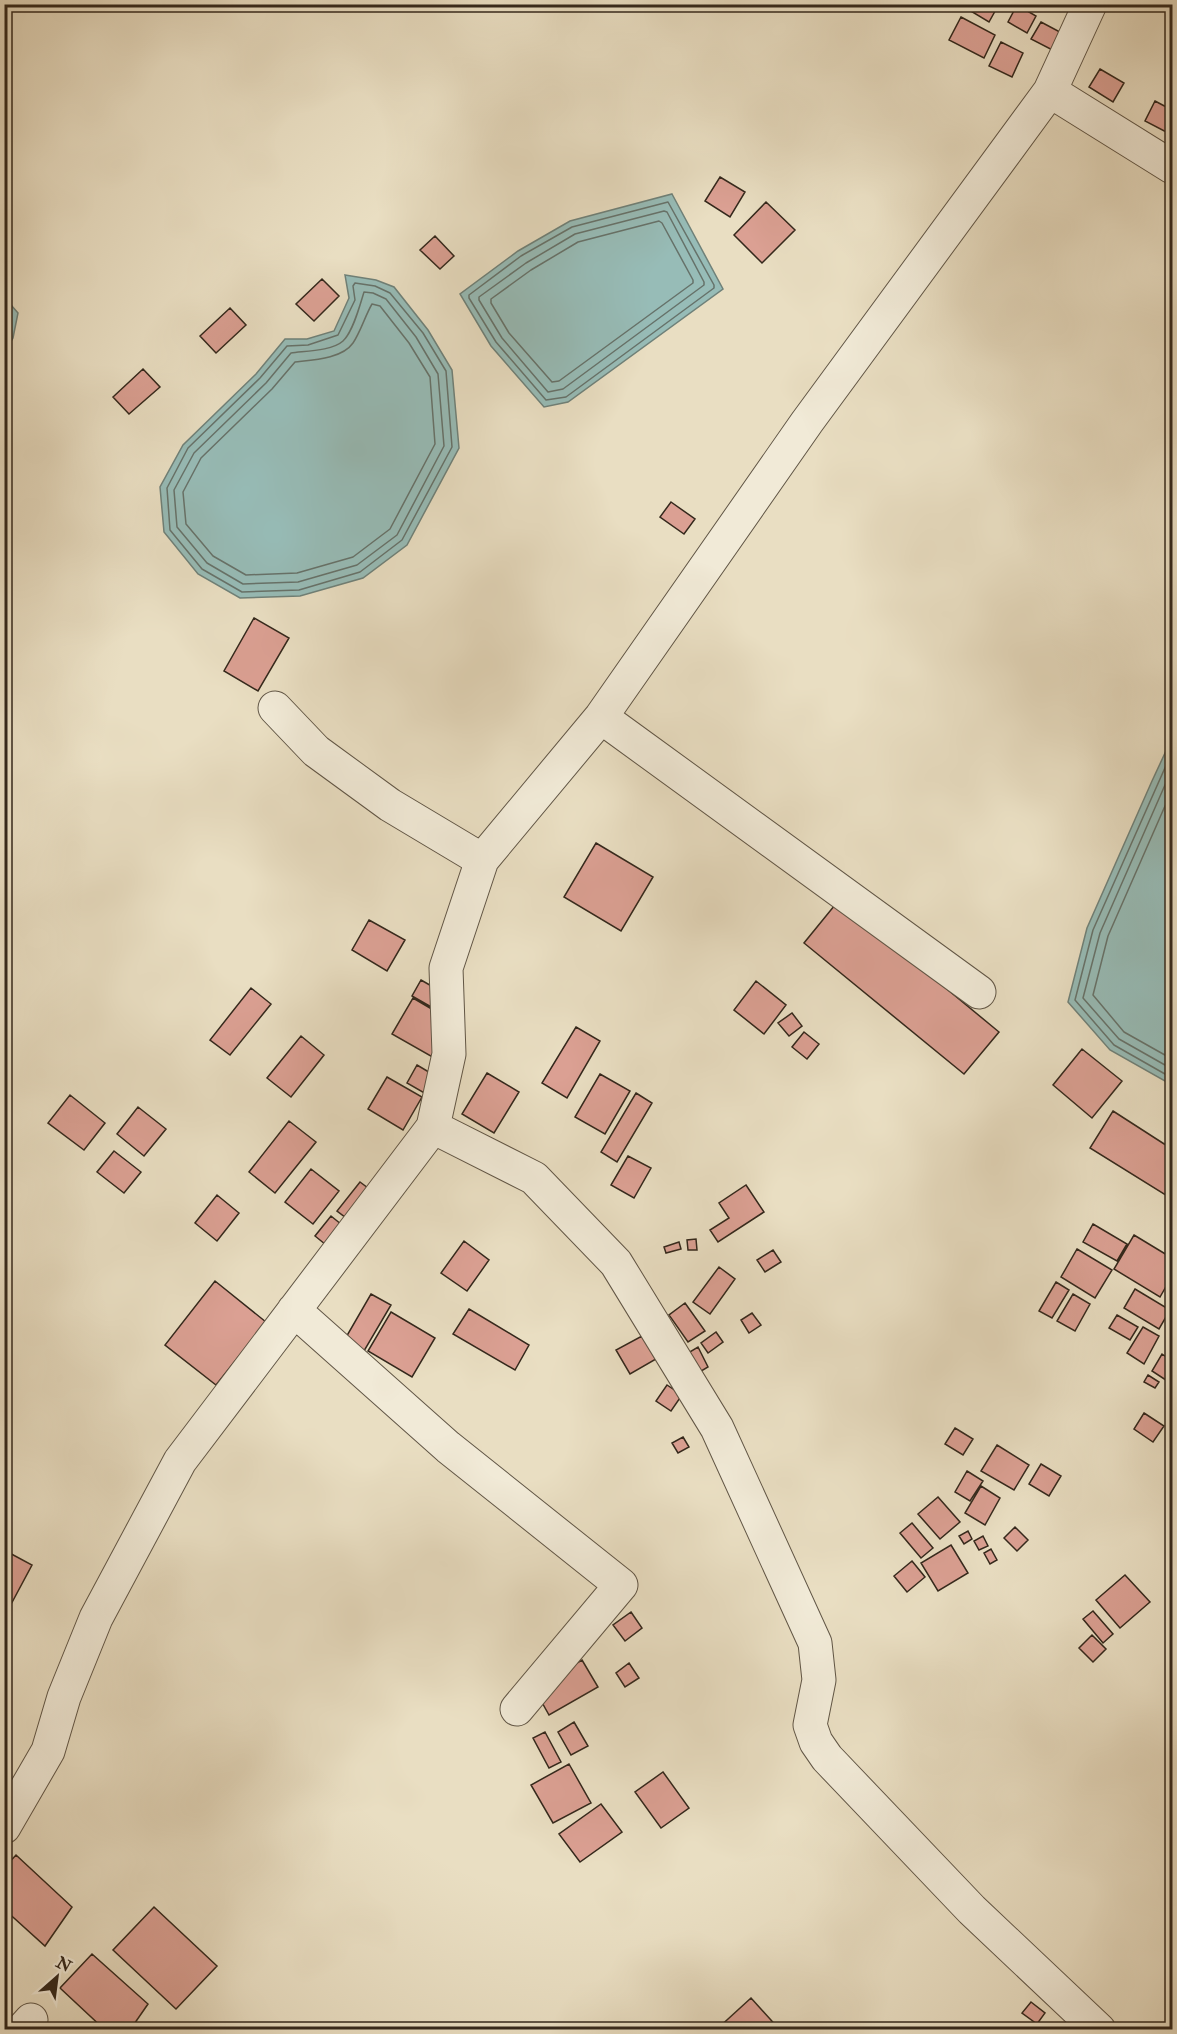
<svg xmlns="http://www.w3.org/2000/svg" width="1177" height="2034" font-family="'IM FELL Double Pica',serif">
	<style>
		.water { fill: #97bcb7; stroke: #6f8179; stroke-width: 1.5 }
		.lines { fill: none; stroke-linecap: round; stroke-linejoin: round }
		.shore { stroke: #66726a; stroke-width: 1.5 }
		.building { fill: #dba093; stroke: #34281c; stroke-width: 1.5 }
		.minor-casing { stroke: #615646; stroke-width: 35 }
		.minor { stroke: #f1ead7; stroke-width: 33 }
	</style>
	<rect width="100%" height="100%" fill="#e9dec2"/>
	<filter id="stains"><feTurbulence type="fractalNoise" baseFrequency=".00333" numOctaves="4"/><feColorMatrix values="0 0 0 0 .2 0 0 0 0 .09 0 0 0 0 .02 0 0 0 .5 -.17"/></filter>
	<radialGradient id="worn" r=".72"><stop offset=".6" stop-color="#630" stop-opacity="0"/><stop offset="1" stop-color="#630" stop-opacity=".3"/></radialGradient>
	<path class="water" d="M672,194L723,289L568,402L544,407L491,346L460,294L518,251L570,221Z
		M345,275L376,280L394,287L428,330L452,370L459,448L407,545L363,578L300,596L240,598L198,574L164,532L160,487L183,445L256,374L285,339H307L334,331L349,298Z
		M5,298L18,313L13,338L5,352Z
		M1172,738V1085L1110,1050L1068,1002L1087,928L1152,781Z"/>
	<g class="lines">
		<path class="shore" d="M668,202L714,285V288L566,397L546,400L496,342L469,298V295L521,256L572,227Z
			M664,211L667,212L704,282V285L563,389L548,392L502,338L479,300V297L526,263L575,234Z
			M659,221L662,223L693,280V283L559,381L552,382L509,333L491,303V299L531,270L578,242Z
			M355,283L375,286L390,293L423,333L446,371L452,447L402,540L360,572L299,590L242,592L202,569L170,530L167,488L188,448L260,378L287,346L308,345L338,335L355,300L353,286Z
			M364,292L373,293L386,299L416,337L438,374L444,446L397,535L357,565L298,582L243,584L207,563L177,527L174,490L194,453L266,383L291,353C305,351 332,351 343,341C353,332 360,305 364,292Z
			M372,304L380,306L409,343L430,377L435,444L390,529L353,557L297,573L246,575L213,556L186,524L183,492L201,458L272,389L295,362C312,360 342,359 353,343C361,331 365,316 372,304Z
			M1172,752L1093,930L1075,1000L1114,1045L1172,1078
			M1172,769L1100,933L1083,998L1119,1039L1172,1069
			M1172,790L1108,936L1093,995L1124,1032L1172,1059"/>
	</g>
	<path class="building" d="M959,4H999L989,22Z
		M1017,5L1036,16L1027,33L1008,22Z
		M961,17L995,35L984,58L949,40Z
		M1041,22L1075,40L1066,57L1031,39Z
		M1001,42L1023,53L1012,77L989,66Z
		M1100,69L1124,83L1113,102L1089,87Z
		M1155,101L1172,110V135L1145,121Z
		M720,177L745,192L730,217L705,201Z
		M766,202L795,230L762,263L734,235Z
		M435,236L454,256L440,269L420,250Z
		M322,279L339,296L314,321L296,304Z
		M230,308L246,325L216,353L200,336Z
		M143,369L160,387L129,414L113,397Z
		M671,502L695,519L684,534L660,517Z
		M254,618L289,638L258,691L224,671Z
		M596,843L653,877L621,931L564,897Z
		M839,900L999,1032L964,1074L804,943Z
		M369,920L405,940L387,971L352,950Z
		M421,980L449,996L440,1012L412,996Z
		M756,981L786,1005L764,1034L734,1010Z
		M251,988L271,1004L230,1055L210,1040Z
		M413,998L457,1024L436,1059L392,1034Z
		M792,1013L802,1026L789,1036L778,1023Z
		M576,1027L600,1041L567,1098L542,1083Z
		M804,1032L819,1044L807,1059L792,1047Z
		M301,1036L324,1055L291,1097L267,1078Z
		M1082,1049L1122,1081L1092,1118L1053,1085Z
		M417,1065L444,1081L433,1098L407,1083Z
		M487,1073L519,1092L494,1133L462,1114Z
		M600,1074L630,1091L605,1134L575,1117Z
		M387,1077L422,1097L403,1130L368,1109Z
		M636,1093L652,1103L617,1162L601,1152Z
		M70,1095L105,1123L84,1150L48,1123Z
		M138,1107L166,1129L144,1156L117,1134Z
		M1113,1111L1172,1149V1199L1090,1148Z
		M289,1121L316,1142L275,1193L249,1172Z
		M114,1151L141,1172L124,1193L97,1172Z
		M628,1156L651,1168L634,1198L611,1185Z
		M311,1169L339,1191L313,1224L285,1202Z
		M360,1182L380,1197L357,1226L337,1211Z
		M746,1185L764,1212L718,1242L710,1230L729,1218L719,1203Z
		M217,1195L239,1213L217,1241L195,1223Z
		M331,1216L352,1233L336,1253L315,1236Z
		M1093,1224L1127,1244L1117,1261L1083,1242Z
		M1134,1235L1172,1258V1276L1160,1297L1114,1269Z
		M696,1239L697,1250H688L687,1240Z
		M464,1241L489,1260L467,1291L441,1273Z
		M679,1242L681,1249L666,1253L664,1247Z
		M1077,1249L1112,1270L1095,1298L1061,1277Z
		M773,1250L781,1262L765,1272L757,1260Z
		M719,1267L735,1279L710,1314L693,1302Z
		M215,1281L266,1322L216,1385L165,1345Z
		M1056,1282L1069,1290L1052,1318L1039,1311Z
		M1135,1289L1170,1310L1159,1329L1124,1308Z
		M371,1294L391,1305L364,1351L345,1339Z
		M1073,1294L1090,1304L1075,1331L1057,1321Z
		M685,1303L705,1331L688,1342L669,1315Z
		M469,1309L529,1345L515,1370L453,1334Z
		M391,1312L435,1338L412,1377L368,1351Z
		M752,1313L761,1325L749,1333L741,1320Z
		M1117,1315L1138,1327L1130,1340L1109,1328Z
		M1143,1327L1159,1336L1144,1364L1127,1353Z
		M716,1332L723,1342L708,1353L701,1343Z
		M642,1336L656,1359L630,1374L616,1350Z
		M698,1347L708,1367L698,1373L688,1353Z
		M1162,1354L1172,1361V1384L1152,1371Z
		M1148,1375L1159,1382L1155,1388L1144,1382Z
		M667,1385L682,1395L671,1411L656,1401Z
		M1144,1413L1164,1426L1153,1442L1134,1429Z
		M955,1428L973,1439L963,1455L945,1444Z
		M683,1437L689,1447L678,1453L672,1443Z
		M997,1445L1029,1465L1014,1490L981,1471Z
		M1041,1464L1061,1476L1049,1496L1029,1484Z
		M967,1471L983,1481L970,1501L955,1492Z
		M981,1486L1000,1498L985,1525L965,1513Z
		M938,1497L960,1522L940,1539L918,1514Z
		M912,1523L933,1548L921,1558L900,1533Z
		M1015,1527L1028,1540L1017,1551L1004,1538Z
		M968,1531L972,1539L964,1544L959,1536Z
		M983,1536L988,1546L979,1550L974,1541Z
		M951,1545L968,1573L938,1591L921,1563Z
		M991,1549L997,1560L990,1564L984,1553Z
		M4,1550L32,1565L9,1608L4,1605Z
		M912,1561L925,1577L907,1592L894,1576Z
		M1125,1575L1150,1602L1120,1628L1096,1600Z
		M1093,1611L1113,1634L1103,1643L1083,1619Z
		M631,1612L642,1628L625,1641L613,1625Z
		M1092,1635L1106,1649L1093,1662L1079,1648Z
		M582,1660L598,1687L549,1715L534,1688Z
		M629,1663L639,1678L625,1687L616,1673Z
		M574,1722L588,1746L571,1755L558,1732Z
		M545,1732L561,1762L549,1768L533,1738Z
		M569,1764L591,1803L553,1823L531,1785Z
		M663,1772L689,1808L661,1828L635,1792Z
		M601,1804L622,1832L580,1862L559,1834Z
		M16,1855L72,1907L45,1946L4,1909V1868Z
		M154,1907L217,1966L176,2009L113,1950Z
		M92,1954L148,2004L130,2030H105L60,1988Z
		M751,1998L780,2030H716Z
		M1031,2002L1045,2013L1037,2024L1022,2013Z"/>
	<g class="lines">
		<g class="minor-casing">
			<path id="minor" d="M1050,91L1172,167
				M275,708L316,751L390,805L482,860
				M601,717L979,992
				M433,1127L534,1178L616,1263L717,1428L815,1643L819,1680L810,1725L816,1742L827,1758L972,1910L1099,2030
				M294,1310L448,1447L621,1585L517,1709
				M4,1827L48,1751L64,1697L96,1618L180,1461L433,1127L449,1054L446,968L482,860L601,717L807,422L1050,91L1090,4
				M22,2030L31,2020"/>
		</g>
		<use href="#minor" class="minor"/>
	</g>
	<rect width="1177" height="2034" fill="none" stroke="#e9dec2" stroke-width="24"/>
	<rect x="6" y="6" width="1165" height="2022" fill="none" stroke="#34281c" stroke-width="3"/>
	<rect x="12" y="12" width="1153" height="2010" fill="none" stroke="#34281c" stroke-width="1.5"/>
	<g transform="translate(57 1977) rotate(28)" stroke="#f1ead7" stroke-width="4.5" paint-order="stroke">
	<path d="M0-4.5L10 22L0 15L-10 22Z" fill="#34281c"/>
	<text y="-9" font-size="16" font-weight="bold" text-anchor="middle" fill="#34281c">N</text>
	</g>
	<rect width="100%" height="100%" filter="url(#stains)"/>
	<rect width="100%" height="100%" fill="url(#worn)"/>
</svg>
